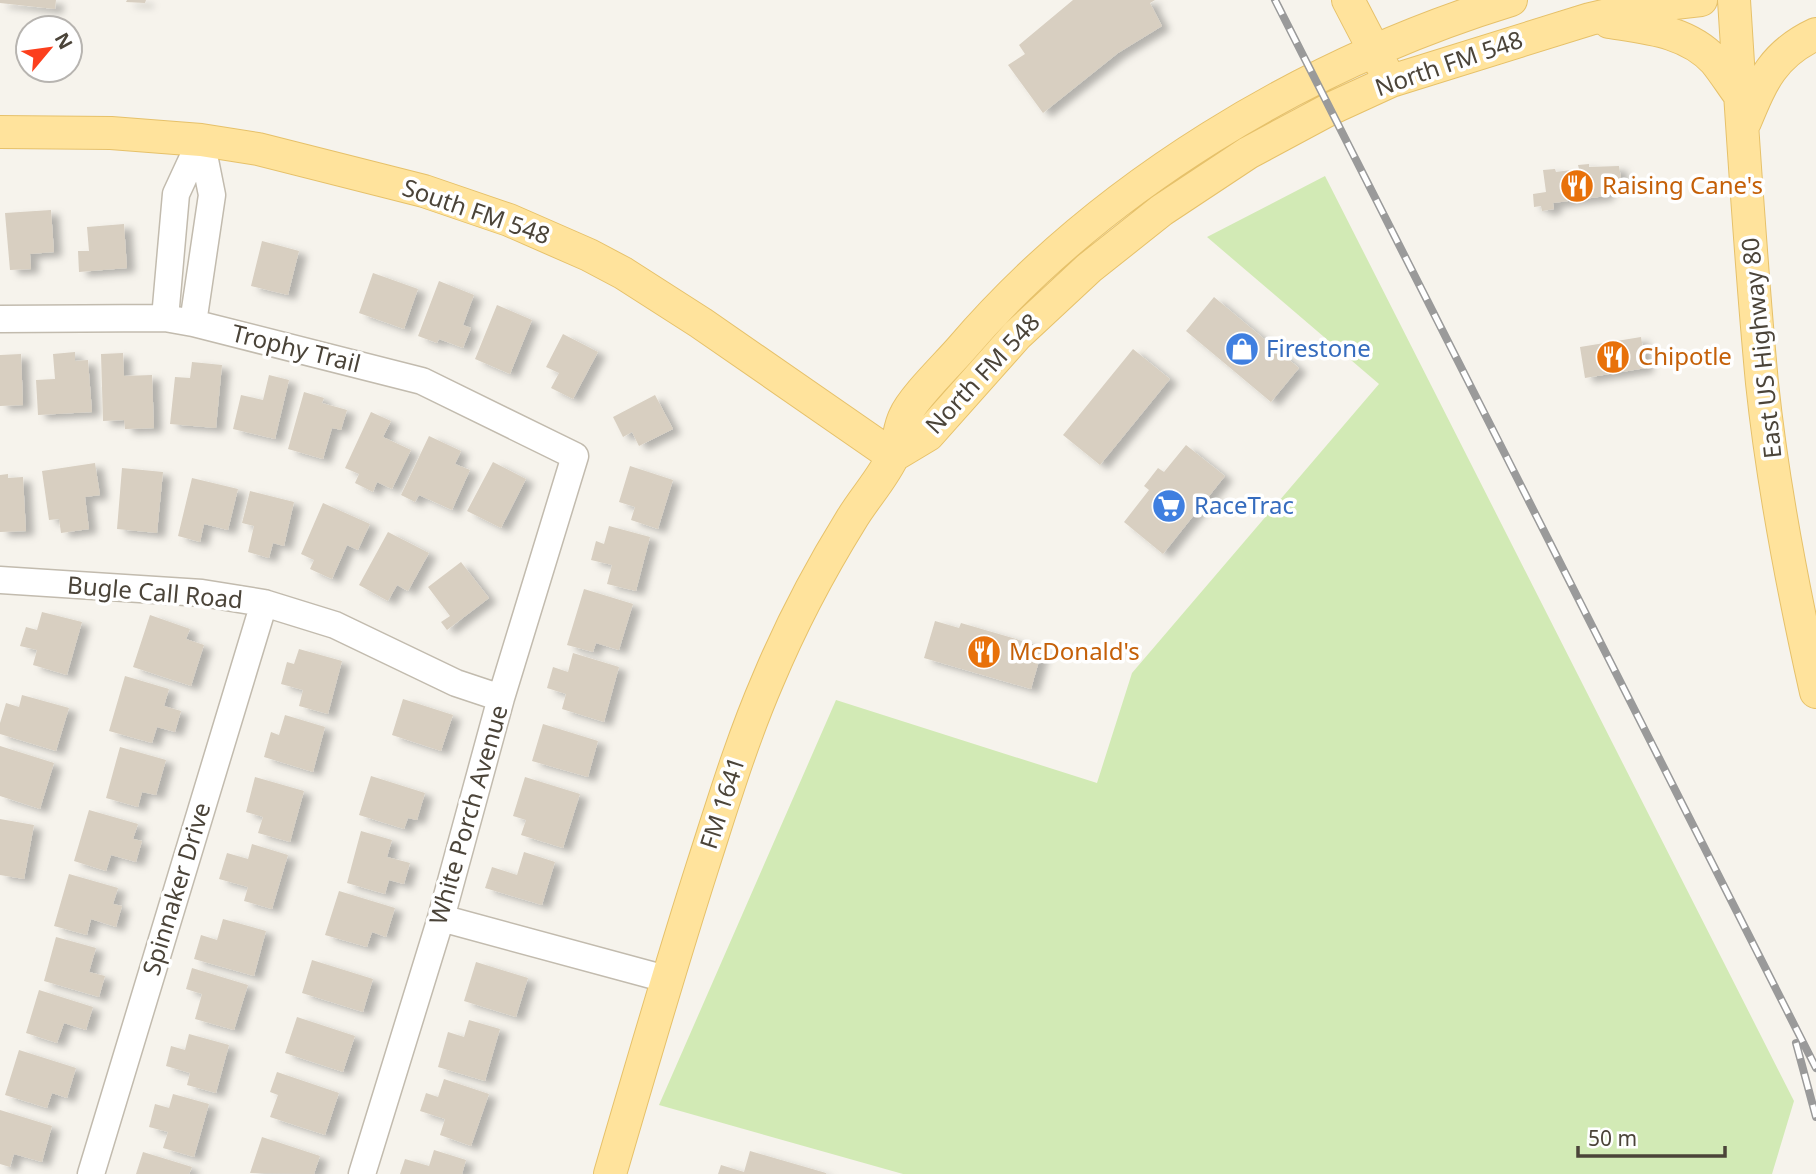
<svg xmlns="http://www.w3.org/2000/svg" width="1816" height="1174" font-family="'Noto Sans',sans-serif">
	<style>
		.green { fill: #d2eab5 }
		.building { fill: #d8cfc1; filter: url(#shadow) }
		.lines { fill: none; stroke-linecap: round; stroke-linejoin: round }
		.minor-casing { stroke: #c2bbae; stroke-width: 29 }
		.major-casing { stroke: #e6c16a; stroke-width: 34 }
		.minor { stroke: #fff; stroke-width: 26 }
		.major { stroke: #ffe39c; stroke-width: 32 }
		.rail-casing { stroke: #9a9a9a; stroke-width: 8 }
		.rail { stroke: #fff; stroke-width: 5; stroke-dasharray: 16; stroke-linecap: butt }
		.labels { text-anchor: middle; stroke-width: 7; stroke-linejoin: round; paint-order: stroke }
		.street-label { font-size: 24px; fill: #4b4439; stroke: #fff }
		.food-label { font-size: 24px; fill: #c56008; stroke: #fff; text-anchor: start }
		.shop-label { font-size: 24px; fill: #366cbe; stroke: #fff; text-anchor: start }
	</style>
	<defs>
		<filter id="shadow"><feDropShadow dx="8" dy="4.5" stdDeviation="3.5" flood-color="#0004"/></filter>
	</defs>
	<rect width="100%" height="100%" fill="#f6f3ec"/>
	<path class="green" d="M1325,176L1794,1101L1772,1174H903L659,1105L836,700L1097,783L1132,673L1379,384L1207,237Z"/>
	<path class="building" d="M0,0H56L55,9L0,3Z
		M127,0H146L145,3L126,2Z
		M1073,0H1155L1150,3L1162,26L1118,53L1043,113L1008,65L1025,54L1019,45Z
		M1589,164V167L1619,166L1621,179L1608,181L1609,191L1605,192L1606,196L1553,203L1554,209L1542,211L1541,206L1534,207L1533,194L1546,192L1543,170L1555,169L1556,172L1579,169L1578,165Z
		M51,210L54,252L30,254L31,269L10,270L5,213Z
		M124,224L127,268L79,272L78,251H89L87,227Z
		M262,241L299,251L288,295L251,286Z
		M373,273L418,289L404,329L359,313Z
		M439,281L474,295L463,325L471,328L463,348L439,339L437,343L418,336Z
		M1214,297L1299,368L1271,402L1186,331Z
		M497,305L532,320L510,374L475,359Z
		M563,334L598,352L573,399L551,388L559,373L546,367Z
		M1641,337L1646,368L1585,378L1580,347Z
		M1133,349L1170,379L1100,465L1063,435Z
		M75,352V361L88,360L92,412L38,415L36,380L55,379L53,354Z
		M123,353L124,376L152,375L154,428L125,429L124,420L103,421L101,354Z
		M21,354L23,405L0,406V355Z
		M192,362L222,365L216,428L170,424L175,377L190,378Z
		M269,375L289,380L275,439L233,429L241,395L263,400Z
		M304,392L324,398L322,403L347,410L341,430L332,428L323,459L288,449Z
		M655,395L673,429L639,446L632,432L623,437L613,417Z
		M371,412L391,421L383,437L411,450L392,489L377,482L373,492L355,483L359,474L345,468Z
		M429,436L461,451L455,464L470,470L452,510L419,495L415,502L401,495Z
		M1186,445L1225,476L1163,554L1124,522L1149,490L1144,486L1158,468L1164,472Z
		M493,462L526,479L501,528L467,511Z
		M95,463L100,495L85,497L89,529L61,533L59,519L49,520L42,471Z
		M630,466L673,480L658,529L631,520L635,507L619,502Z
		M122,468L163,472L157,533L117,529Z
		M8,474V478L23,477L26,531L0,532V475Z
		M192,478L238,489L228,530L204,524L200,542L178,536Z
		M250,491L294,502L284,546L273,543L269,558L248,552L254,526L242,523Z
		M323,503L370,524L358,550L347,545L332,579L310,569L314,560L301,554Z
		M609,526L650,537L636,591L607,584L612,565L591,560L596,541L604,544Z
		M388,532L429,553L408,591L397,585L388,601L359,585Z
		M461,562L489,598L447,630L441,622L450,616L428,587Z
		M584,589L633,604L619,650L596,643L593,652L567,645Z
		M42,612L82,622L67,675L33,665L37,650L20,646L26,627L37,630Z
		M150,615L190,629L186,639L204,645L191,686L133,667Z
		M935,621L959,628L961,623L1043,647L1031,689L924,658Z
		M299,649L342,661L328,714L299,706L303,690L281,684L287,662L294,664Z
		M573,653L619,667L604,722L562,709L566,694L547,688L553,667L568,672Z
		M125,676L169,689L164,706L181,711L175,732L157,727L152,743L109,731Z
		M22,695L69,708L56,751L0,734V723L6,703L19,707Z
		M403,699L453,715L441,751L392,735Z
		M285,715L325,727L313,772L264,757L271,732L279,735Z
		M543,724L598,741L588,777L532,761Z
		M0,746L54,763L40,809L0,796Z
		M120,747L166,760L156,795L142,792L138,807L106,798Z
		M371,776L425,793L417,820L408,818L404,829L359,815Z
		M255,777L304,791L290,842L258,833L263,817L246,812Z
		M525,777L580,794L563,848L521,835L526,820L513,816Z
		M89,810L138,824L133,839L142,841L136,862L111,855L106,871L74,861Z
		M0,819L34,825L24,879L0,875Z
		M361,831L392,840L387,857L410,863L404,884L389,880L385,894L347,883Z
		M252,844L288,855L272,909L244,901L248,887L219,879L227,853L248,859Z
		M524,852L555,862L542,905L485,888L492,867L517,875Z
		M69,874L118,888L113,904L122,906L116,927L91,919L87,935L54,926Z
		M339,891L395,908L386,937L372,932L367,947L325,935Z
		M223,919L266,931L254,976L194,959L201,935L217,940Z
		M56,937L96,948L89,972L105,976L99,997L44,981Z
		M312,960L373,979L363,1012L302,993Z
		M476,962L528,978L516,1017L464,1001Z
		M192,968L248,985L234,1030L195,1019L202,994L186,989Z
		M39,990L93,1007L86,1030L64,1023L57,1043L26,1033Z
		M297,1017L355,1036L343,1072L285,1053Z
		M469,1020L500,1029L485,1081L438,1067L448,1032L464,1037Z
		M189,1034L229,1045L216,1093L187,1085L190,1073L166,1066L171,1046L185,1050Z
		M19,1050L76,1068L67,1098L52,1093L47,1108L5,1095Z
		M277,1072L339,1093L325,1135L270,1117L278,1095L270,1092Z
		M444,1079L489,1094L471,1146L440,1135L445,1119L420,1111L426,1093L438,1097Z
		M173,1094L209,1104L194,1157L163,1148L168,1132L149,1127L155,1104L169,1108Z
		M0,1110L52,1126L42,1162L14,1154L10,1167L0,1164Z
		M262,1137L320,1156L314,1174L250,1173Z
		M434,1150L466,1160L462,1174H400L405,1159L429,1166Z
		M750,1151L826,1173V1174H718L721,1165L744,1172Z
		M143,1152L192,1167L189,1174H136Z"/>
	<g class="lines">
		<g class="minor-casing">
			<path id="minor" d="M165,318L176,194L201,140
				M0,319L165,318L193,323L422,381L575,456L501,698L441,918L362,1174
				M193,323L212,195L201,140
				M0,580L202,593L264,603L335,625L456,683L501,698
				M441,918L666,979
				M91,1174L264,603"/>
		</g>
		<g class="major-casing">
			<path id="major" d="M1348,0L1385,71
				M1734,0C1742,127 1750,256 1762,383C1773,487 1793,590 1816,692
				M1609,22C1647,28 1687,31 1715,61C1724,72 1732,85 1741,97
				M1745,122C1762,81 1773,54 1816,34
				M0,132L111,133L201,140L258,149L424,191L509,220L589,255L623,273L701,323L893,456
				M893,456L928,435L1017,335L1089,268L1162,210L1248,153L1330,109L1391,81L1590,19L1648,6L1701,0
				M610,1174C640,1071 670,968 703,865C723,803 742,740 768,680C791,625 820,570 851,520C864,498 884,477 894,454C899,442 899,427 905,416C912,399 946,366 960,350C1100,186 1306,63 1511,0"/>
		</g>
		<use href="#minor" class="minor"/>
		<use href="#major" class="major"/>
		<g class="rail-casing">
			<path id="rail" d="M1275,0L1816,1068
				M1796,1043L1816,1117"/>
		</g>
		<use href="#rail" class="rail"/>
	</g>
	<defs>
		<g id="restaurant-disc" transform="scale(1.75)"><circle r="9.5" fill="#e8710a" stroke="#fff"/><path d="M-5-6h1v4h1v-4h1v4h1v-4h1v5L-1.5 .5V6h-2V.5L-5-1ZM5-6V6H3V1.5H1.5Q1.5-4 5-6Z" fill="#fff"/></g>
		<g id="shop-disc" transform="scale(1.75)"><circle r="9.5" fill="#3f7fe0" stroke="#fff"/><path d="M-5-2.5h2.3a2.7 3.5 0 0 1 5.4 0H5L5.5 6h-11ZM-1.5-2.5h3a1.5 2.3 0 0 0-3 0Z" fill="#fff"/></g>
		<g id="supermarket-disc" transform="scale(1.75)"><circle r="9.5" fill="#3f7fe0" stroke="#fff"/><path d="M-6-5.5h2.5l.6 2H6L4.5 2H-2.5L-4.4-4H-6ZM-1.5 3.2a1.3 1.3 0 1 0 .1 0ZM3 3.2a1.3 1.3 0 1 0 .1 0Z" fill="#fff"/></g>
	</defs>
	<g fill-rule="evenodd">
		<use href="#restaurant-disc" x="1577" y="186"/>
		<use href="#shop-disc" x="1242" y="349"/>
		<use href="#restaurant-disc" x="1613" y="357"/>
		<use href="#supermarket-disc" x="1169" y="506"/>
		<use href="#restaurant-disc" x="984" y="652"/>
	</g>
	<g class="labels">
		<g class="street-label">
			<text transform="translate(1449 64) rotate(-19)" y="8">North FM 548</text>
			<text transform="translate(476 212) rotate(19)" y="8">South FM 548</text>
			<text transform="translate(1762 348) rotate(-96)" y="8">East US Highway 80</text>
			<text transform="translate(296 349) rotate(14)" y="8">Trophy Trail</text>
			<text transform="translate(983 374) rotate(-47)" y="8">North FM 548</text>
			<text transform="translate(155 593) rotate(5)" y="8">Bugle Call Road</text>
			<text transform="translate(723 803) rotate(-72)" y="8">FM 1641</text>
			<text transform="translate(469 815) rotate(-74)" y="8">White Porch Avenue</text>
			<text transform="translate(177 889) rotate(-73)" y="8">Spinnaker Drive</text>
		</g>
		<g class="food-label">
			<text x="1602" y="194">Raising Cane's</text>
			<text x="1638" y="365">Chipotle</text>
			<text x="1009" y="660">McDonald's</text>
		</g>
		<g class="shop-label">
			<text x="1266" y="357">Firestone</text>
			<text x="1194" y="514">RaceTrac</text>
		</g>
	</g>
	<g transform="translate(49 49) rotate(61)"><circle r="33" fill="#ffffff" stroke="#b7b4b0" stroke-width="2"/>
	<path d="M0-5L12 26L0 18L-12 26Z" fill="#fc3f1d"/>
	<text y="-10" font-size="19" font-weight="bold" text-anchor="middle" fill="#4b4439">N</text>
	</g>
	<path d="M1578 1146v10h147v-10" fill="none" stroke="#4b4439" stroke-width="3.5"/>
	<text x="1588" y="1146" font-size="21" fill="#4b4439" stroke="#ffffff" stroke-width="5" paint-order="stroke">50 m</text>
</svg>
